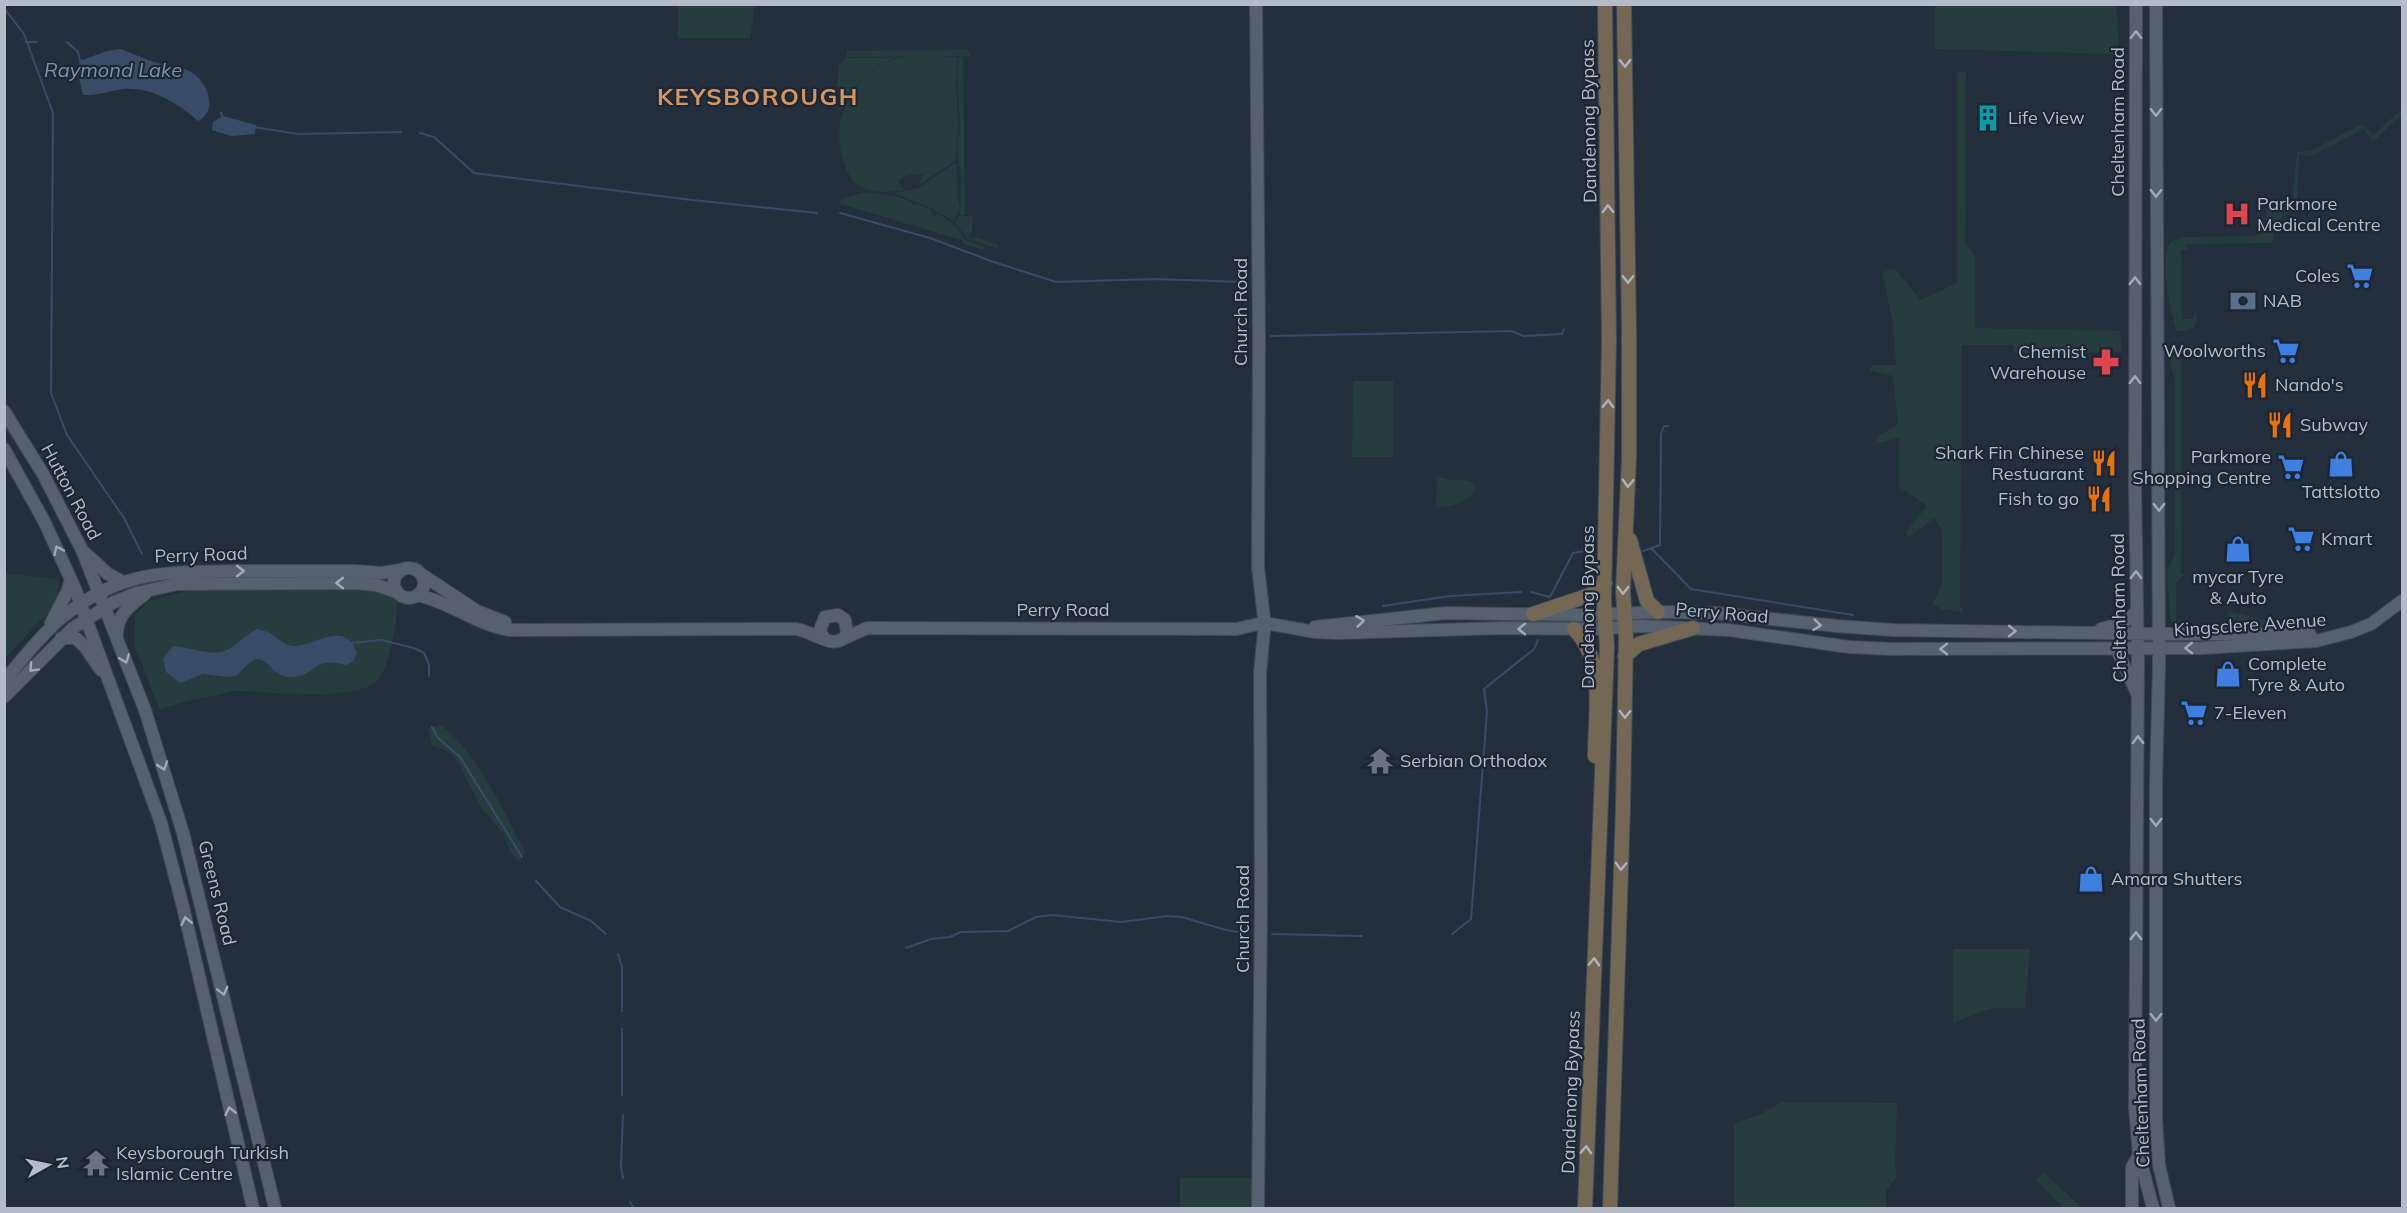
<svg xmlns="http://www.w3.org/2000/svg" width="2407" height="1213" font-family="Mulish,sans-serif">
	<style>
		.green { fill: #263c3f }
		.water { fill: #394c67 }
		.lines { fill: none; stroke-linecap: round; stroke-linejoin: round }
		.stream { stroke: #394c67; stroke-width: 2 }
		.major-casing { stroke: #414a57; stroke-width: 14 }
		.highway-casing { stroke: #434c59; stroke-width: 16 }
		.major { stroke: #56606e; stroke-width: 12 }
		.highway { stroke: #746855; stroke-width: 14 }
		.oneway { stroke: #a1aab7 }
		.oneway2 { stroke: #aeb4bd }
		.labels { text-anchor: middle; stroke-width: 4.5; stroke-linejoin: round; paint-order: stroke }
		.poi-label { font-size: 18px; fill: #b4bcc9; stroke: #1d2633; text-anchor: start }
		.street-label { font-size: 18px; fill: #b4bcc9; stroke: #1d2633 }
		.water-label { font-size: 20px; font-style: italic; fill: #7c92b1; stroke: #1d2633 }
		.district-label { font-size: 24px; font-weight: bold; letter-spacing: 1.5px; fill: #d59563; stroke: #1d2633 }
	</style>
	<rect width="100%" height="100%" fill="#242f3e"/>
	<path class="green" d="M678,5H755L750,38H678Z
		M1935,5H2116L2119,43L2114,54L1935,49Z
		M968,50L970,56L847,57V51Z
		M958,57C953,80 959,102 958,126C958,137 955,148 956,160L918,186L923,175C914,173 905,175 898,181L904,190C889,192 872,194 859,186C851,181 847,171 844,163C830,125 848,78 889,61C909,53 936,57 958,57Z
		M959,57H963L965,215H960L961,180L957,147L960,127L957,71Z
		M845,58H894C876,64 859,79 849,95C845,101 844,107 838,111V65Z
		M1957,71L1966,72L1965,243L1975,256V328L2120,331L2122,352L2045,354V349H2040L2036,353H2014L2013,345H1962L1960,605L1964,613L1941,609L1933,604L1942,582V530L1934,518L1908,538L1906,532L1927,506L1899,487V438L1877,443V437L1898,424L1893,376L1869,370L1873,365H1896L1893,323L1882,272L1895,269L1921,300L1957,283Z
		M2402,108V118L2400,116L2373,142L2363,129L2312,156L2299,155L2297,208C2277,220 2273,219 2273,243L2187,244V250H2181L2182,319H2194L2195,312L2197,318L2195,327L2187,331H2177C2170,312 2159,259 2171,242L2182,237L2256,236C2269,230 2264,216 2268,204L2272,201H2292L2297,152L2311,151L2362,124L2374,135Z
		M956,162C958,177 956,193 960,208L954,221L929,207L894,193L919,188Z
		M865,192L898,197L913,202L912,205L917,204L932,211V215L935,216L937,213L956,226L965,240L984,247L983,250L964,244L962,240L840,204V200L843,198Z
		M959,216H973L972,232L969,236L971,239L975,237L999,245L998,249L967,239L955,222Z
		M2179,352H2182L2181,574H2185L2176,583V620L2178,625L2184,629H2176L2170,619L2167,572L2175,554V383L2170,362L2172,356Z
		M1353,381H1393V457H1352Z
		M1437,476C1449,483 1462,477 1474,483L1476,490C1469,502 1449,507 1436,508Z
		M5,573L59,580L56,604L5,658Z
		M351,588C365,589 390,589 397,603C398,619 389,671 376,682C351,702 268,691 235,691C228,691 221,695 213,696C191,701 182,701 160,710L134,644L135,615L149,601L186,591Z
		M2228,611L2278,623L2281,628L2232,627L2229,624Z
		M441,725C472,749 490,786 509,820C513,833 522,841 526,854L518,861L511,853L503,833L481,808L458,762L446,750L432,746L428,728Z
		M1953,949H2030L2025,1008H1992L1953,1023Z
		M1782,1102L1897,1103L1895,1167L1897,1176L1886,1190V1208H1734V1124L1759,1115Z
		M2043,1172L2079,1205V1208H2064L2037,1181Z
		M1180,1178H1257V1208H1180Z"/>
	<path class="water" d="M121,49C134,54 147,60 161,64C169,67 177,67 185,69C205,76 221,109 198,121C179,104 152,87 125,89C112,90 97,96 83,95L78,73L80,61L107,51Z
		M223,116L256,125L255,134L231,136L212,130L213,122Z
		M257,629C261,630 266,631 270,633C279,639 284,646 295,646C317,646 345,619 357,653L353,661L346,665C311,655 317,677 290,677C267,678 266,638 238,675L227,677L203,674L180,683L166,672L163,659L173,646C190,647 213,658 229,649C239,643 246,635 257,629Z"/>
	<g class="lines">
		<path class="stream" d="M4,8L24,34L53,113L51,393L67,435L124,518L142,554
			M26,42H37
			M67,42L78,52L80,61L83,62
			M221,113L224,119
			M254,127L298,134L401,132
			M420,133L434,137L474,173L692,200L817,213
			M840,213L930,238L991,261L1056,282L1156,279L1243,282
			M1271,336L1512,331L1523,336L1562,334L1564,329
			M1651,548L1691,589L1853,615
			M1643,551L1660,545L1661,434L1664,426H1668
			M1531,592L1550,597L1573,553L1590,550
			M1383,606L1450,596L1521,592
			M351,643L381,640L414,648L424,653L429,665V676
			M432,727L438,738L460,757L522,857
			M536,881L560,907L591,921L606,934
			M1272,934L1362,936
			M1452,934L1471,919L1487,712L1484,689L1534,649L1538,640
			M906,948L931,939L950,937L961,932L1008,931L1036,917L1052,915L1121,922L1167,916L1182,917L1222,929L1247,934
			M618,954L622,967V1011
			M622,1095V1029
			M623,1115L621,1168L623,1178
			M630,1202L634,1208"/>
		<g class="major-casing">
			<path id="major" d="M1256,4L1259,336L1258,567L1264,618
				M2136,4L2135,486L2138,663L2135,1107L2139,1155L2153,1208
				M2156,4L2159,665L2156,782V1120L2159,1165L2169,1208
				M4,411L43,474L82,550L145,710L183,833L275,1208
				M4,449L44,521L74,586L161,823L183,907L253,1208
				M85,553L108,574L123,582
				M394 583a15 15 0 1 1 30 0a15 15 0 1 1-30 0Z
				M421,574L477,611L505,622
				M417,595C451,602 476,625 510,630L796,629C814,631 835,653 847,634L845,620L838,615L825,617L820,630L824,639
				M51,623L67,592L71,580
				M1270,624L1315,632L1336,633L1504,628L1591,629L1641,626L1729,630L1849,647L1892,649L2203,648L2316,641L2351,632L2371,624L2402,601
				M1315,627L1446,613L1588,615L1658,612L1716,613L1837,626L1892,630L2159,634H2310
				M2101,629L2123,623L2136,612
				M117,634C117,614 131,605 145,594
				M61,638H76L85,647L101,670
				M845,638L867,628L1237,629L1258,624
				M2116,648L2137,693
				M4,681C22,660 38,638 59,620C120,569 166,572 240,571C278,571 316,571 355,571L381,573L401,570
				M4,697L73,628L114,602L137,593L177,584L355,583L376,585L397,592
				M1258,1208L1261,896L1260,673L1264,631
				M2132,1208V1167L2139,1155"/>
		</g>
		<g class="highway-casing">
			<path id="highway" d="M1630,540L1647,601L1658,612
				M1533,614L1590,595L1605,583
				M1574,629C1606,661 1595,715 1595,756
				M1625,656L1639,644L1693,628
				M1585,1208L1607,647L1604,600L1609,340L1605,4
				M1610,1208L1623,807L1626,639L1623,591L1629,458V331L1624,4"/>
		</g>
		<use href="#major" class="major"/>
		<use href="#highway" class="highway"/>
	</g>
	<defs><path id="oneway-chevron" d="M-2-3.5L2.5 0L-2 3.5" fill="none" stroke-width="1.6" stroke-linecap="round" stroke-linejoin="round" transform="scale(1.5)"/></defs>
	<g class="oneway">
		<use href="#oneway-chevron" transform="translate(2136 35) rotate(-90)"/>
		<use href="#oneway-chevron" transform="translate(2156 112) rotate(90)"/>
		<use href="#oneway-chevron" transform="translate(2156 193) rotate(90)"/>
		<use href="#oneway-chevron" transform="translate(2135 281) rotate(-90)"/>
		<use href="#oneway-chevron" transform="translate(2135 380) rotate(-90)"/>
		<use href="#oneway-chevron" transform="translate(2159 507) rotate(90)"/>
		<use href="#oneway-chevron" transform="translate(58 550) rotate(-115)"/>
		<use href="#oneway-chevron" transform="translate(240 571)"/>
		<use href="#oneway-chevron" transform="translate(2136 575) rotate(-90)"/>
		<use href="#oneway-chevron" transform="translate(340 583) rotate(180)"/>
		<use href="#oneway-chevron" transform="translate(1360 621) rotate(-7)"/>
		<use href="#oneway-chevron" transform="translate(1817 625) rotate(6)"/>
		<use href="#oneway-chevron" transform="translate(1522 629) rotate(-180)"/>
		<use href="#oneway-chevron" transform="translate(2012 631) rotate(1)"/>
		<use href="#oneway-chevron" transform="translate(2189 648) rotate(179)"/>
		<use href="#oneway-chevron" transform="translate(1944 649) rotate(180)"/>
		<use href="#oneway-chevron" transform="translate(125 659) rotate(69)"/>
		<use href="#oneway-chevron" transform="translate(33 668) rotate(133)"/>
		<use href="#oneway-chevron" transform="translate(2138 740) rotate(-90)"/>
		<use href="#oneway-chevron" transform="translate(163 766) rotate(71)"/>
		<use href="#oneway-chevron" transform="translate(2156 822) rotate(90)"/>
		<use href="#oneway-chevron" transform="translate(186 921) rotate(-103)"/>
		<use href="#oneway-chevron" transform="translate(2136 936) rotate(-90)"/>
		<use href="#oneway-chevron" transform="translate(223 991) rotate(76)"/>
		<use href="#oneway-chevron" transform="translate(2156 1017) rotate(90)"/>
		<use href="#oneway-chevron" transform="translate(230 1111) rotate(-103)"/>
	</g>
	<g class="oneway2">
		<use href="#oneway-chevron" transform="translate(1625 63) rotate(89)"/>
		<use href="#oneway-chevron" transform="translate(1608 209) rotate(-91)"/>
		<use href="#oneway-chevron" transform="translate(1628 279) rotate(89)"/>
		<use href="#oneway-chevron" transform="translate(1608 404) rotate(-89)"/>
		<use href="#oneway-chevron" transform="translate(1628 483) rotate(92)"/>
		<use href="#oneway-chevron" transform="translate(1623 590) rotate(91)"/>
		<use href="#oneway-chevron" transform="translate(1625 714) rotate(91)"/>
		<use href="#oneway-chevron" transform="translate(1621 866) rotate(92)"/>
		<use href="#oneway-chevron" transform="translate(1594 962) rotate(-87)"/>
		<use href="#oneway-chevron" transform="translate(1586 1150) rotate(-88)"/>
	</g>
	<defs>
		<g id="building-bare" transform="scale(2.07)"><path d="M-4-6H4V6H1V3H-1V6H-4ZM-2.5-4.3h1.7v1.8h-1.7ZM.8-4.3h1.7v1.8H.8ZM-2.5-1h1.7V.8h-1.7ZM.8-1h1.7V.8H.8Z" fill="#0f9aa8" stroke="#1d2633" stroke-width="2.5" paint-order="stroke"/></g>
		<g id="hospital-bare" transform="scale(2.07)"><path d="M-5-5h3v3.5h4V-5h3V5h-3V1.5h-4V5h-3Z" fill="#e0444e" stroke="#1d2633" stroke-width="2.5" paint-order="stroke"/></g>
		<g id="supermarket-bare" transform="scale(2.07)"><path d="M-6-5.5h2.5l.6 2H6L4.5 2H-2.5L-4.4-4H-6ZM-1.5 3.2a1.3 1.3 0 1 0 .1 0ZM3 3.2a1.3 1.3 0 1 0 .1 0Z" fill="#3f7fe0" stroke="#1d2633" stroke-width="2.5" paint-order="stroke"/></g>
		<g id="bank-bare" transform="scale(2.07)"><path d="M-6-4H6V4H-6ZM0-2.3a2.3 2.3 0 1 0 0 4.6a2.3 2.3 0 1 0 0-4.6Z" fill="#5c6f8a" stroke="#1d2633" stroke-width="2.5" paint-order="stroke"/></g>
		<g id="pharmacy-bare" transform="scale(2.07)"><path d="M-2-6h4v4h4v4h-4v4h-4v-4h-4v-4h4Z" fill="#e0444e" stroke="#1d2633" stroke-width="2.5" paint-order="stroke"/></g>
		<g id="restaurant-bare" transform="scale(2.07)"><path d="M-5-6h1v4h1v-4h1v4h1v-4h1v5L-1.5 .5V6h-2V.5L-5-1ZM5-6V6H3V1.5H1.5Q1.5-4 5-6Z" fill="#e8710a" stroke="#1d2633" stroke-width="2.5" paint-order="stroke"/></g>
		<g id="shop-bare" transform="scale(2.07)"><path d="M-5-2.5h2.3a2.7 3.5 0 0 1 5.4 0H5L5.5 6h-11ZM-1.5-2.5h3a1.5 2.3 0 0 0-3 0Z" fill="#3f7fe0" stroke="#1d2633" stroke-width="2.5" paint-order="stroke"/></g>
		<g id="temple-bare" transform="scale(2.07)"><path d="M0-6L5-2H3V0L6.5 2.5H4V6H1.5V3h-3V6H-4V2.5H-6.5L-3 0V-2H-5Z" fill="#6b7280" stroke="#1d2633" stroke-width="2.5" paint-order="stroke"/></g>
	</defs>
	<g fill-rule="evenodd">
		<use href="#building-bare" x="1988" y="118"/>
		<use href="#hospital-bare" x="2237" y="214"/>
		<use href="#supermarket-bare" x="2360" y="276"/>
		<use href="#bank-bare" x="2243" y="301"/>
		<use href="#supermarket-bare" x="2286" y="351"/>
		<use href="#pharmacy-bare" x="2106" y="362"/>
		<use href="#restaurant-bare" x="2255" y="385"/>
		<use href="#restaurant-bare" x="2280" y="425"/>
		<use href="#restaurant-bare" x="2104" y="463"/>
		<use href="#shop-bare" x="2341" y="464"/>
		<use href="#supermarket-bare" x="2291" y="467"/>
		<use href="#restaurant-bare" x="2099" y="499"/>
		<use href="#supermarket-bare" x="2301" y="539"/>
		<use href="#shop-bare" x="2238" y="549"/>
		<use href="#shop-bare" x="2228" y="674"/>
		<use href="#supermarket-bare" x="2194" y="713"/>
		<use href="#temple-bare" x="1380" y="761"/>
		<use href="#shop-bare" x="2091" y="879"/>
		<use href="#temple-bare" x="96" y="1163"/>
	</g>
	<g class="labels">
		<g class="poi-label">
			<text x="2008" y="124">Life View</text>
			<text x="2257" y="210">Parkmore<tspan x="2257" dy="21">Medical Centre</tspan></text>
			<text x="2340" y="282" text-anchor="end">Coles</text>
			<text x="2263" y="307">NAB</text>
			<text x="2266" y="357" text-anchor="end">Woolworths</text>
			<text x="2086" y="358" text-anchor="end">Chemist<tspan x="2086" dy="21">Warehouse</tspan></text>
			<text x="2275" y="391">Nando's</text>
			<text x="2300" y="431">Subway</text>
			<text x="2084" y="459" text-anchor="end">Shark Fin Chinese<tspan x="2084" dy="21">Restuarant</tspan></text>
			<text x="2271" y="463" text-anchor="end">Parkmore<tspan x="2271" dy="21">Shopping Centre</tspan></text>
			<text x="2341" y="498" text-anchor="middle">Tattslotto</text>
			<text x="2079" y="505" text-anchor="end">Fish to go</text>
			<text x="2321" y="545">Kmart</text>
			<text x="2238" y="583" text-anchor="middle">mycar Tyre<tspan x="2238" dy="21">&amp; Auto</tspan></text>
			<text x="2248" y="670">Complete<tspan x="2248" dy="21">Tyre &amp; Auto</tspan></text>
			<text x="2214" y="719">7-Eleven</text>
			<text x="1400" y="767">Serbian Orthodox</text>
			<text x="2111" y="885">Amara Shutters</text>
			<text x="116" y="1159">Keysborough Turkish<tspan x="116" dy="21">Islamic Centre</tspan></text>
		</g>
		<g class="street-label">
			<text transform="translate(1589 121) rotate(-91)" y="6">Dandenong Bypass</text>
			<text transform="translate(2118 122) rotate(-90)" y="6">Cheltenham Road</text>
			<text transform="translate(1241 312) rotate(-90)" y="6">Church Road</text>
			<text transform="translate(71 492) rotate(62)" y="6">Hutton Road</text>
			<text transform="translate(201 555) rotate(-2)" y="6">Perry Road</text>
			<text transform="translate(1588 607) rotate(-90)" y="6">Dandenong Bypass</text>
			<text transform="translate(2119 608) rotate(-91)" y="6">Cheltenham Road</text>
			<text x="1063" y="616">Perry Road</text>
			<text transform="translate(1722 613) rotate(5)" y="6">Perry Road</text>
			<text transform="translate(2250 625) rotate(-4)" y="6">Kingsclere Avenue</text>
			<text transform="translate(217 893) rotate(76)" y="6">Greens Road</text>
			<text transform="translate(1243 919) rotate(-90)" y="6">Church Road</text>
			<text transform="translate(1571 1092) rotate(-88)" y="6">Dandenong Bypass</text>
			<text transform="translate(2141 1093) rotate(-92)" y="6">Cheltenham Road</text>
		</g>
		<g class="water-label">
			<text x="113" y="77">Raymond Lake</text>
		</g>
		<g class="district-label">
			<text x="758" y="105">KEYSBOROUGH</text>
		</g>
	</g>
	<rect width="2407" height="1213" fill="none" stroke="#b4bcc9" stroke-width="12"/>
	<g transform="translate(48 1165) rotate(81)" stroke="#1d2633" stroke-width="4.5" paint-order="stroke">
	<path d="M0-4.5L10 22L0 15L-10 22Z" fill="#b4bcc9"/>
	<text y="-9" font-size="16" font-weight="bold" text-anchor="middle" fill="#b4bcc9">N</text>
	</g>
</svg>
